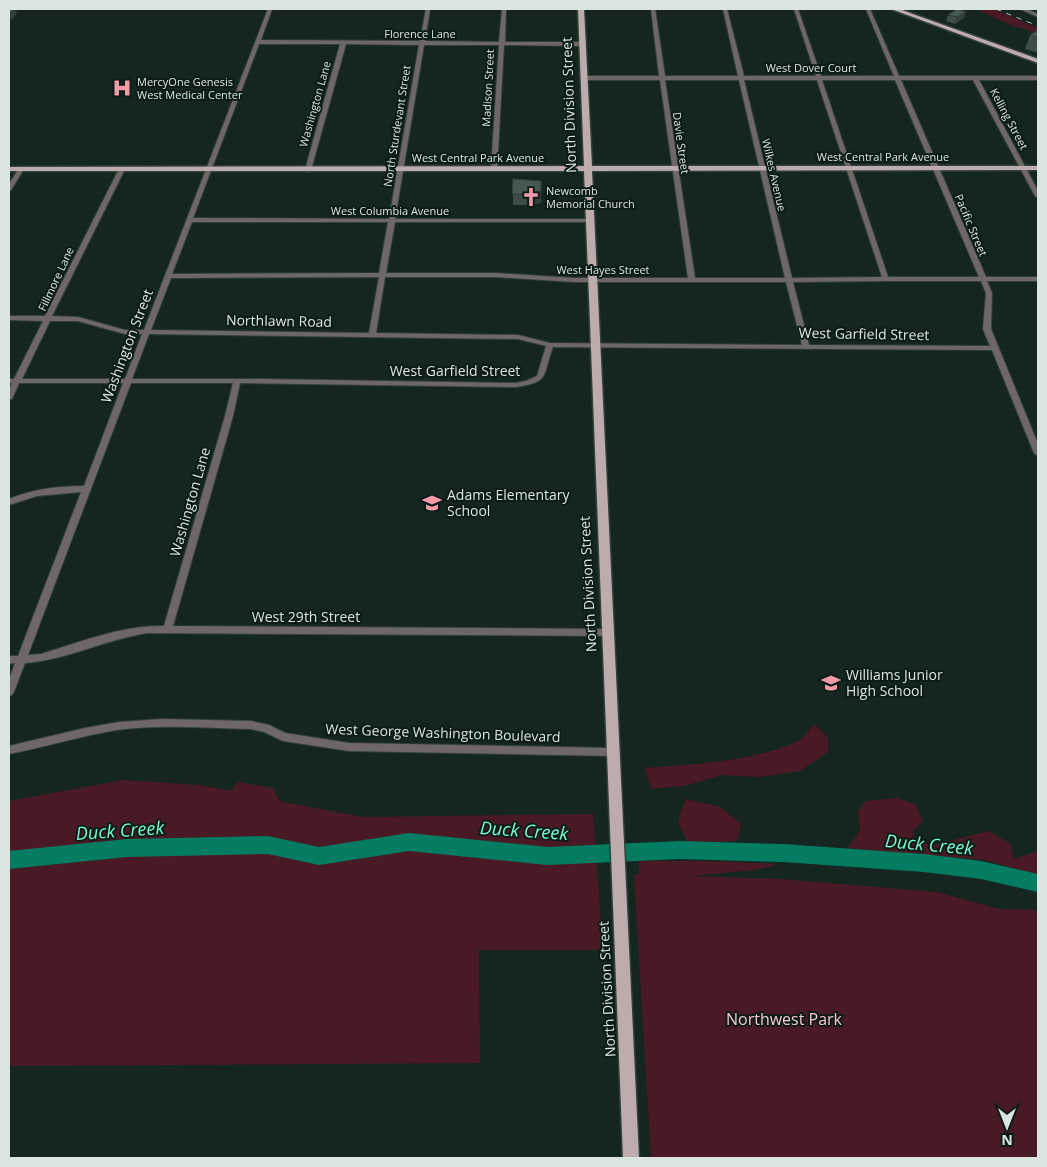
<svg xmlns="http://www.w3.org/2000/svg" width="1047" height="1167" font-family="'Open Sans',sans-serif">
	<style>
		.green { fill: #491a25 }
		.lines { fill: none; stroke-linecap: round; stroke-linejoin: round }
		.river { fill: #047c61; fill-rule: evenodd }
		.minor-casing { stroke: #31413b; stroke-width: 2 }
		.major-casing { stroke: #31413b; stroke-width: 3 }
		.minor { fill: #6f6667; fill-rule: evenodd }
		.major { fill: #beabae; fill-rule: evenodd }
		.rail { stroke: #abb7b2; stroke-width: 1; stroke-dasharray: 5.5 5.5; stroke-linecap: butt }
		.wall { fill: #3c4d47 }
		.shaded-wall { fill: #313e39 }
		.building { fill: #465952; stroke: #313e39 }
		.labels { text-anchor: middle; stroke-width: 4; stroke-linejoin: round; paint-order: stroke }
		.far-street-label { font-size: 11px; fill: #dae4e0; stroke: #0b1c17 }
		.far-poi-label { font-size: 11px; fill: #dae4e0; stroke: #0b1c17; text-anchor: start }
		.street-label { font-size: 14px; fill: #dae4e0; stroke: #0b1c17 }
		.poi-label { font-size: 14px; fill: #dae4e0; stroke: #0b1c17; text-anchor: start }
		.near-park-label { font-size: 16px; fill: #f5c7ce; stroke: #0b1c17 }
		.near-water-label { font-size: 18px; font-style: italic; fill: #78fdd5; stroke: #0b1c17 }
	</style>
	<rect width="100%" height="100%" fill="#152620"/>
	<path class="green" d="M976,9H994L1038,28V33L1010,25Z
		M814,724L828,738V752L800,771L760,777L722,775L684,786L651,789L645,768C693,764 754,762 798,741C804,738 810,729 814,724Z
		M123,780L199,785L231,791L238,782L273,788L279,801L363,817L593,814L603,950H479L480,1063L9,1066V801Z
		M897,798L915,804L923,821L913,831V840L934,845L988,831L1010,843L1014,859L1038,851V875L984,860L848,848L860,830L858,812L865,801Z
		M685,799L720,807L741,824L737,841L688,843L678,822Z
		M639,861H709L779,864L756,870L690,876L781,879L937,892L999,909L1038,910V1158H651L634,875H639Z"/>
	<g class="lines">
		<path class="river" d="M409,833L548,847L680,841L783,844L924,854L981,861L1038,874V892L981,879L924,872L783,862L680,859L548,865L409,851L319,865L268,854L127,857L9,869V851L127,839L268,836L319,847Z"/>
		<g class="minor-casing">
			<path id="minor" d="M268,9H272L261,40L420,41L426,9H430L425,41L499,42L502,9H506L505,42H583L586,44L583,46L504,45L497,169L494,171L491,169L499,45H424L395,219H591L594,221L593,222H395L386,273H495L574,278H688L660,80H584L581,78L584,76H659L651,9H655L665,76H738L723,9H727L744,76H816L794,9H798L821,76H894L866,9H870L899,76H1038V80H979L1038,191V198L1035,196L973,80H901L986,277H1038V281H987L992,293L991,329L1038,444V456L1034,453L992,350L553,347C542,375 551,382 516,387L240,383L233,416L173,626L607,629L610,630L612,633L610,636L148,633C106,639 67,660 25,663L14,692L12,695L9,696V680L15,663L9,664V656H18L81,492L37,496L9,505V499C33,489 58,486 84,486L123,383H19L12,399H9V390L12,383H9V379H14L43,321L9,320V316H45L119,169L122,167L125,169L52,316L78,317L125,330H144ZM259,44H340L305,170L308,172L311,170L346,44L419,45L389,219L193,218ZM665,80H739L785,278H695ZM744,80H817L882,277L792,278ZM822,80H895L979,277H888ZM192,222H388L379,273L172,274ZM379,277L369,333L151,330L171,278ZM385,277H495L574,282H786L802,345L550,343L518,335L376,333ZM884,281H981L986,293L983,329L990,346L809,345L793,282ZM50,321H78L125,334H142L125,379H22ZM149,334L518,339L546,346L537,376L526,381L516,383L264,379H132ZM131,383H233L225,416L164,626C122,625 81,642 41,654L28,655Z
				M1020,9H1026L1038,14V17Z
				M19,168L24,169L11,190L9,191V184Z
				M162,719L251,721L269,725L285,733L349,743L612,748L615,749L617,752L615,755L612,756L349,751L283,741L264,732L251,729C207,728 161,724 117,730C80,736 45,747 9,754V746L85,728L119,722Z"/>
		</g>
		<g class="major-casing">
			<path id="major" d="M578,9H584L592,166H1038V170L592,171L639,1158H623L584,171H9V167L584,166Z
				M891,9H899L1038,59V63Z"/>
		</g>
		<use href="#minor" class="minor"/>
		<use href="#major" class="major"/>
		<path class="rail" d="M996,9L1038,26"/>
	</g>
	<path class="wall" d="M948,15L964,18L955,24L946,21Z
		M1038,30V53L1025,49L1030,35Z
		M513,179L541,203L526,205H513Z"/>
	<path class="shaded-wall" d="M13,9H15L17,13L11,21L9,15Z
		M966,12L964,18L955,24L957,17Z
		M541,191V203L526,205V194Z"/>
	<path class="building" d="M9,9H13L9,15Z
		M957,9L966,12L957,17L948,15Z
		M1038,30V38L1030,35Z
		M513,179L541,181V191L526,194H512Z"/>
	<defs>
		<g id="hospital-bare" transform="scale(1.5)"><path d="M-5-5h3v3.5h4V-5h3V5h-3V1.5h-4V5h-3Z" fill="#f39aaa" stroke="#0b1c17" stroke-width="2.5" paint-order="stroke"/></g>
		<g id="church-bare" transform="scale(1.5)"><path d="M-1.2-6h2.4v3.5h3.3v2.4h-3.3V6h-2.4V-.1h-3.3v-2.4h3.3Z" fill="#f39aaa" stroke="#0b1c17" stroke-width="2.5" paint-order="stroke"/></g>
		<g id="school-bare" transform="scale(1.5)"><path d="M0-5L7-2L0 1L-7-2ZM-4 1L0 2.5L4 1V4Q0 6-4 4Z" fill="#f39aaa" stroke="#0b1c17" stroke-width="2.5" paint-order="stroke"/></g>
	</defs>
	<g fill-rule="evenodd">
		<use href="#hospital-bare" x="122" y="88"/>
		<use href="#church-bare" x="531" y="197"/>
		<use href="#school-bare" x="432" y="503"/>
		<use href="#school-bare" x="831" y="683"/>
	</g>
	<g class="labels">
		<g class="far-street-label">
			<text x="420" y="38">Florence Lane</text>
			<text x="811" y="72">West Dover Court</text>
			<text transform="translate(488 88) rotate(-87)" y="4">Madison Street</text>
			<text transform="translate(315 104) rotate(-74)" y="4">Washington Lane</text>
			<text transform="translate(1009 119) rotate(62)" y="4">Kelling Street</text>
			<text transform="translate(397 126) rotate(-81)" y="4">North Sturdevant Street</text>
			<text transform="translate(681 143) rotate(82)" y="4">Davie Street</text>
			<text x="883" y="161">West Central Park Avenue</text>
			<text x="478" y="162">West Central Park Avenue</text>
			<text transform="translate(774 175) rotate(77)" y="4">Wilkes Avenue</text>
			<text x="390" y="215">West Columbia Avenue</text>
			<text transform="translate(971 225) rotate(67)" y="4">Pacific Street</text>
			<text x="603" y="274">West Hayes Street</text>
			<text transform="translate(56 279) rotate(-65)" y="4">Fillmore Lane</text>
		</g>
		<g class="far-poi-label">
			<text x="137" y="86">MercyOne Genesis<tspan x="137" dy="13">West Medical Center</tspan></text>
			<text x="546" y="195">Newcomb<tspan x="546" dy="13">Memorial Church</tspan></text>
		</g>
		<g class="street-label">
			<text transform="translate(569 105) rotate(-92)" y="5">North Division Street</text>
			<text transform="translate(279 321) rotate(1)" y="5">Northlawn Road</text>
			<text transform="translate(864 334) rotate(1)" y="5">West Garfield Street</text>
			<text transform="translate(127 346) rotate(-69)" y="5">Washington Street</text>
			<text x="455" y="376">West Garfield Street</text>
			<text transform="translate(190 502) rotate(-74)" y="5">Washington Lane</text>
			<text transform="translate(588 584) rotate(-93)" y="5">North Division Street</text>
			<text x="306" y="622">West 29th Street</text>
			<text transform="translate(443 733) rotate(2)" y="5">West George Washington Boulevard</text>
			<text transform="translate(607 989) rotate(-93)" y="5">North Division Street</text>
		</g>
		<g class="poi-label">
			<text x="447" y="500">Adams Elementary<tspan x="447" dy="16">School</tspan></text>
			<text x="846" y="680">Williams Junior<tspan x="846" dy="16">High School</tspan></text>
		</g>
		<g class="near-park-label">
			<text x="784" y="1025">Northwest Park</text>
		</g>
		<g class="near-water-label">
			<text transform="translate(120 831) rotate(-4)" y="6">Duck Creek</text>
			<text transform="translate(524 831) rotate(4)" y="6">Duck Creek</text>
			<text transform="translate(929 845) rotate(5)" y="6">Duck Creek</text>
		</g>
	</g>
	<rect width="1047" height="1167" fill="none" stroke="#dae4e0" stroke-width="20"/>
	<g transform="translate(1007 1127) rotate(180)" stroke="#0b1c17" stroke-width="4" paint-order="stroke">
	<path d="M0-4L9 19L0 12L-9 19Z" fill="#dae4e0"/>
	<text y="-8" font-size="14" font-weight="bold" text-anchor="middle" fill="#dae4e0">N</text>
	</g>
</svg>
